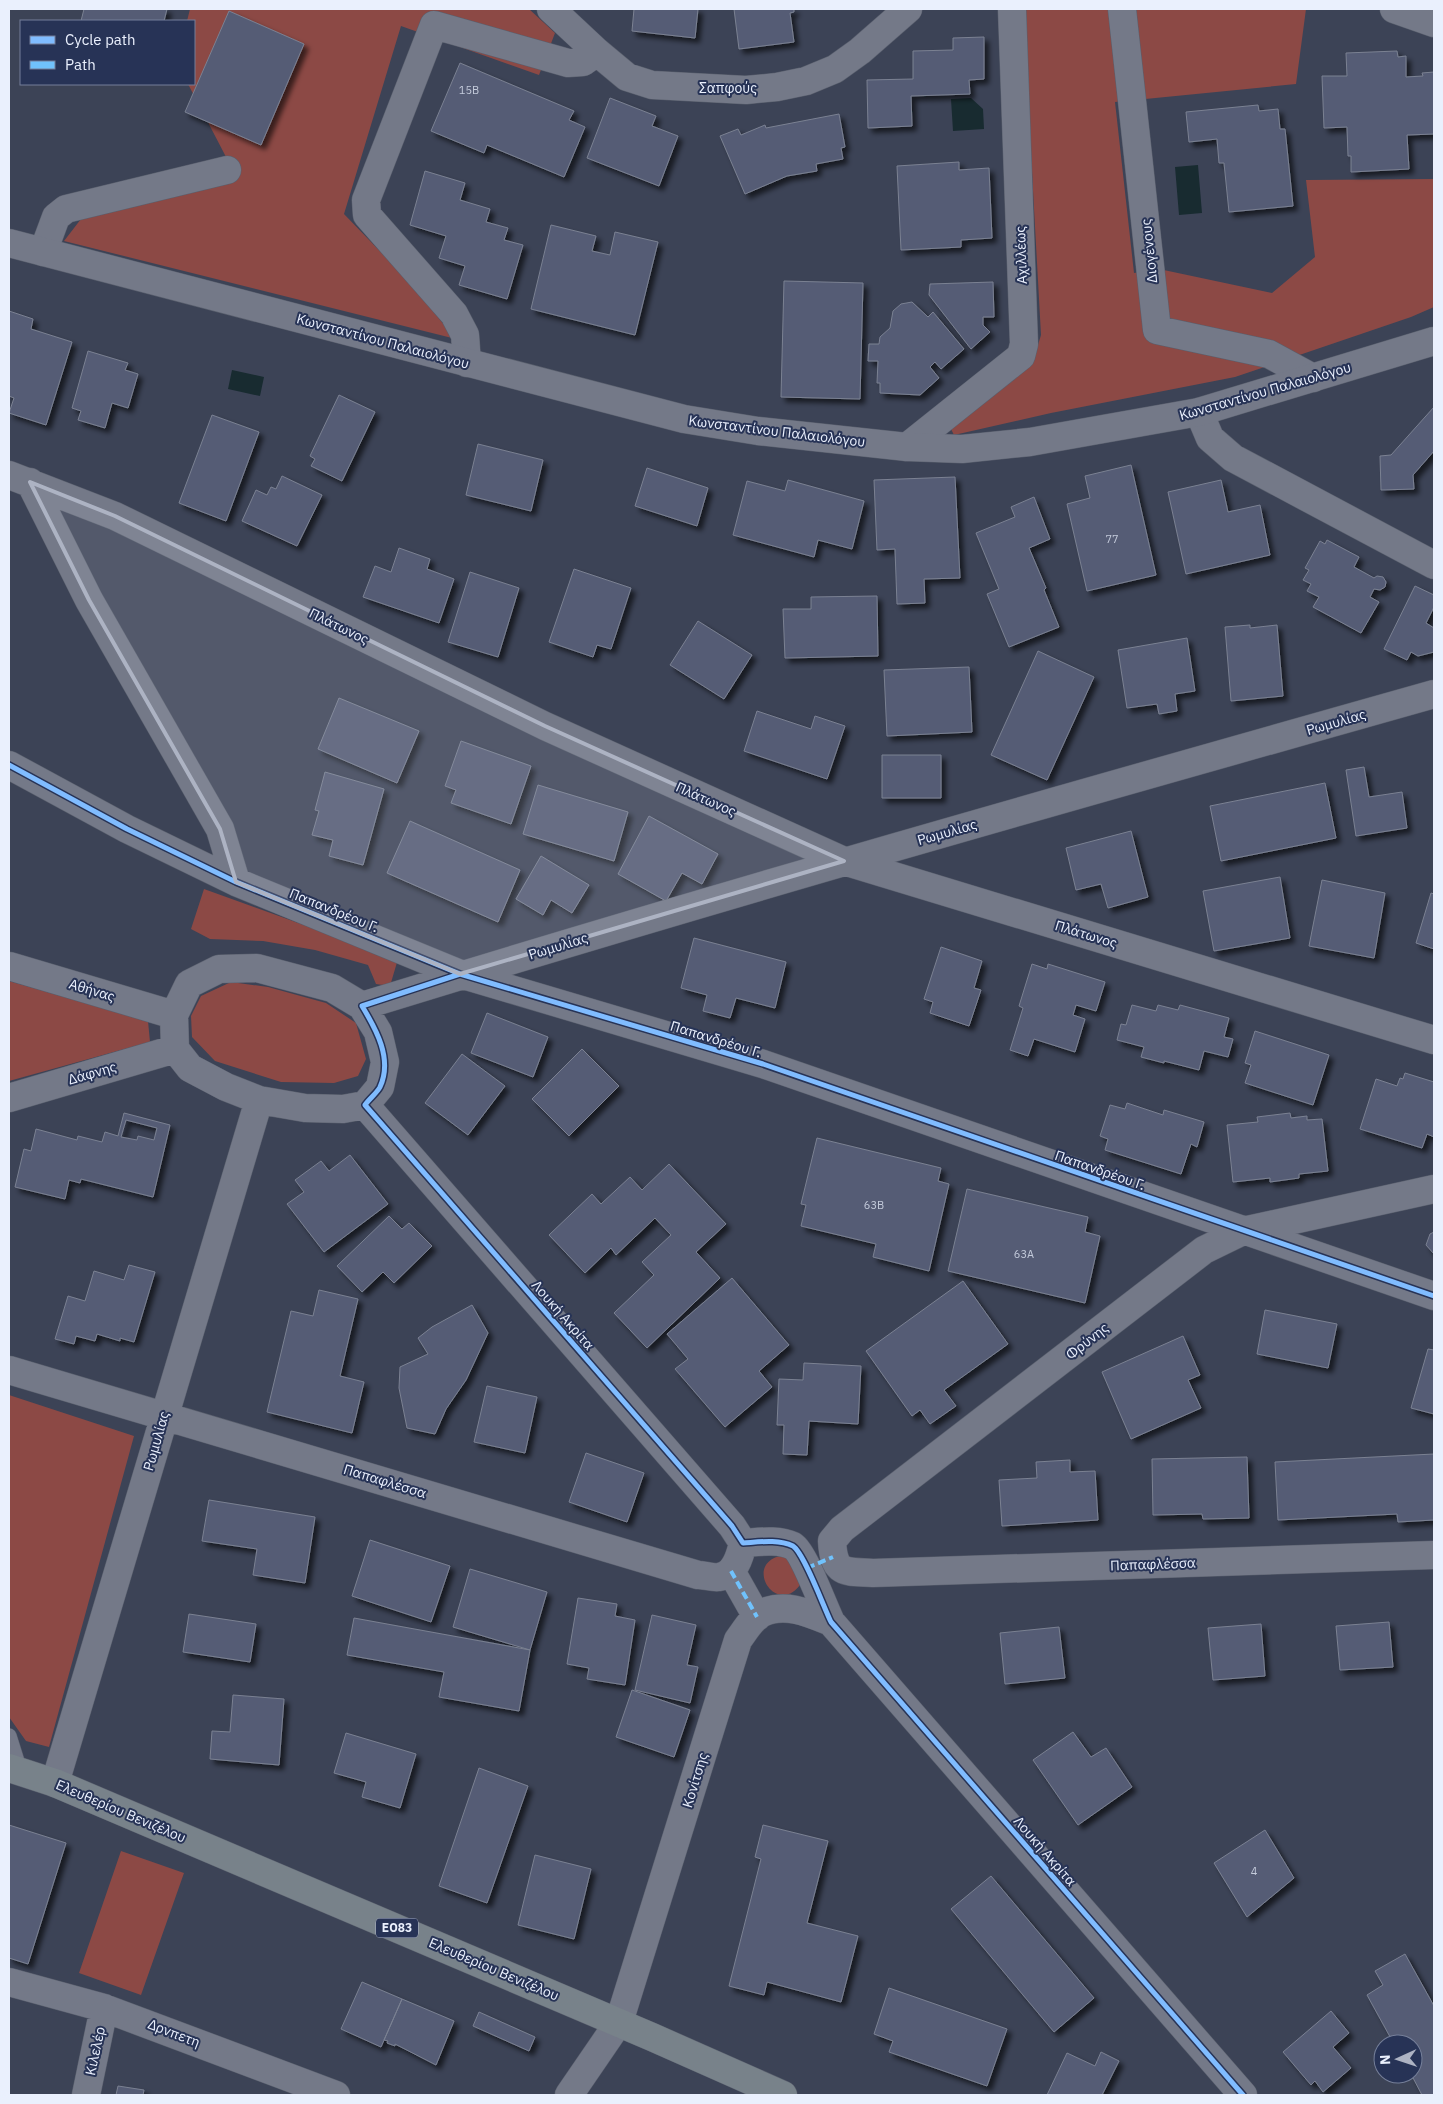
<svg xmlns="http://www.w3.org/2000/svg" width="1443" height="2104" font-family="'IBM Plex Sans',sans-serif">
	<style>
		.green { fill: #8c4945 }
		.water { fill: #182b30 }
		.building { fill: #545c75; stroke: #7b8192; fill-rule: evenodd; filter: url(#shadow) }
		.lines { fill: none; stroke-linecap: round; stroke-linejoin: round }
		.lane-casing { stroke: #595f6d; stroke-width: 16 }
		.street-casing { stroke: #595f6d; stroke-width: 29 }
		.secondary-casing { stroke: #595f6d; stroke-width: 29 }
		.primary-casing { stroke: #595f6d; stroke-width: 29 }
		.lane { stroke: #747988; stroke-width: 15 }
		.street { stroke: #747988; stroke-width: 28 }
		.secondary { stroke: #747988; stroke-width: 28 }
		.primary { stroke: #78828a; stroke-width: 28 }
		.quiet { stroke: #70c2fc; stroke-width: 4; stroke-dasharray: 8 4; stroke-linecap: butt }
		.cycleway-casing { stroke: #273356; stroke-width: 8 }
		.cycleway { stroke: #80bcff; stroke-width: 5 }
		.marked { fill: #adb3c3; fill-opacity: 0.2; stroke: #adb3c3; stroke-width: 4; stroke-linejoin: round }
		.labels { text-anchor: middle; stroke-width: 4; stroke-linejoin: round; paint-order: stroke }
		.number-label { font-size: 11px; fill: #c4cbdb }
		.shield { fill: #273356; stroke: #b0b7cb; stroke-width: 1 }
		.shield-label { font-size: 12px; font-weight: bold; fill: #eaf0fd }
		.street-label { font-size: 14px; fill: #eaf0fd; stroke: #273356 }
	</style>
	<defs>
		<filter id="shadow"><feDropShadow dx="4.5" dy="4.5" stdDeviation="2.5" flood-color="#0009"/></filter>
	</defs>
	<rect width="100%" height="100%" fill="#3c4356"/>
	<path class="green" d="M190,9H529L555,33L539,75L401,26L344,214L402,274L456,339L64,241L81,219L235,181L225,155L188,84H194V21H187Z
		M1023,9H1306L1296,84L1115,102L1134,273L1159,269L1272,293L1315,257L1306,180L1434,179V307L1411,317L1235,377L1051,413L954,435L949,425L1034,358L1041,335Z
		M204,889L398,959L390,986L376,984L368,965L315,950L263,941L210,939L191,929Z
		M9,981L148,1021L150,1042L9,1081Z
		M231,982L268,987L326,1003L356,1023L366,1059L358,1076L334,1083L281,1082L215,1061L192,1037L191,1016L201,996Z
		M9,1395L134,1436L49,1747L26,1741L9,1717Z
		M785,1555L802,1582C778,1621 739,1561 785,1555Z
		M121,1851L184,1873L141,1995L79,1973Z"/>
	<path class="water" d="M971,98L983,109L984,129L953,131L951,99Z
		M1198,165L1202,213L1179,215L1175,167Z
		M232,370L264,377L260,396L228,389Z"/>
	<path class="building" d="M84,9H167L164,21H81Z
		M634,9H698L695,38L632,31Z
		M734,9H794V12L790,13L794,42L739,49Z
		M229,11L304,44L261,145L185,112Z
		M984,37V79L969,80L970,94L911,96L912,126L868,128L867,80L913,79V51L953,50V38Z
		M1397,51L1398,57L1406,56V77L1423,76L1422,73L1434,72V134L1407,135L1409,169L1351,172V156H1348L1347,127L1324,128L1322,76H1347L1346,53Z
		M460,63L574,111L569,120L585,127L564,177L487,145L484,153L431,131Z
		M610,98L656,116L652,126L678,136L659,186L587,158Z
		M1258,105L1259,111L1278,109L1280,129H1285L1293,206L1229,212L1224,163H1219L1217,139L1189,142L1186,112Z
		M839,114L845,147L841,148L843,159L816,164L817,171L787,176L745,194L720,136L738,129L741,135L765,125L766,128Z
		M959,162V170L989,168L992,238L961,240V247L901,250L897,166Z
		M425,171L465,183L460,200L490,209L486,222L508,228L504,240L523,245L507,299L459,285L465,266L439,258L446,236L410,225Z
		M551,225L596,236L592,251L610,255L615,232L658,242L635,335L531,309Z
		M784,281L863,283L860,399L781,397Z
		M993,282L994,317H983V325L990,332L971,349L929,295L930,284Z
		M912,302L928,317L933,312L964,349L941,369L935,362L930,367L939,378L920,395L880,393V383H877L878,361H868L869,344H879L880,337L890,328L893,311L901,304Z
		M9,311L33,319L31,329L72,342L46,425L9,413L14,398L9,396Z
		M88,351L128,363L125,370L138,374L128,408L112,403L105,428L78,420L81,411L72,408Z
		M339,395L375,412L342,481L311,466L315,459L310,456Z
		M1434,407V451L1413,475L1414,489L1381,490L1380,456L1391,455Z
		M212,415L259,432L226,521L179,503Z
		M478,444L543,460L531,511L466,495Z
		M1131,465L1156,575L1087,591L1067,504L1090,498L1085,476Z
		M647,468L708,488L697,526L635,506Z
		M282,476L322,495L297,546L242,521L256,490L267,495L271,487L276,489Z
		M955,477L960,578L924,579L925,603L897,604L895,549L877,550L874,480Z
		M788,480L864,501L852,549L818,540L814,557L733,535L747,481L785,491Z
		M1221,480L1228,512L1260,505L1270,555L1186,574L1168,492Z
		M1034,497L1050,539L1029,548L1046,588L1044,590L1059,627L1009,647L987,594L999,589L976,533L1015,517L1011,507Z
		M1327,540L1359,557L1354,567L1374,578L1377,576L1383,577L1386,582L1385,587L1380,590L1374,589L1370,597L1379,602L1361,633L1313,607L1319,597L1307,591L1311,584L1303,580L1309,570L1305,568L1320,541L1325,544Z
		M399,548L430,559L427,569L454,579L439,623L363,597L375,566L391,572Z
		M574,569L631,588L611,649L597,645L593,657L549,642Z
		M470,572L519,588L498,657L448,642Z
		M1415,586L1434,595V607L1426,623L1434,628V652L1418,656L1411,652L1407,660L1384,649Z
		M877,596L878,656L785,658L783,609H811V597Z
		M698,621L752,655L724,699L670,665Z
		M1250,625V628L1277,625L1283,696L1231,701L1225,627Z
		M1187,638L1195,691L1175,694L1177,711L1159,714L1157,704L1127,708L1118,650Z
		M1038,651L1094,677L1047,780L991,755Z
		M969,667L972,732L887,736L884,670Z
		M339,698L419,731L397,783L318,749Z
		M757,711L811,729L815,716L845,726L827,779L744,751Z
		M461,741L531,766L511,824L451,803L456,790L445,786Z
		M882,755H941V798H882Z
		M1364,767L1369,797L1402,792L1407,828L1356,836L1346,770Z
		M325,772L384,789L363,865L329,856L333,840L312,835L319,811L315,810Z
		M1325,783L1336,838L1221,861L1210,806Z
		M538,785L628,812L614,861L523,834Z
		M649,816L718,854L702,884L682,873L666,901L618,874Z
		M410,821L520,870L498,922L387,873Z
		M1131,831L1148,897L1108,908L1101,884L1076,890L1066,848Z
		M541,856L589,885L572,913L551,900L543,915L516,899Z
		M1280,877L1290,938L1214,951L1203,891Z
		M1322,880L1385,893L1374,958L1309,946Z
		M1431,893L1434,894V949L1416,943Z
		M694,938L786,962L775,1008L736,998L730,1018L703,1011L707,995L681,988Z
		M941,947L982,961L974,988L981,990L969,1026L930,1013L933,1002L924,999Z
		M1032,964L1047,969L1048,964L1105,982L1096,1011L1076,1005L1073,1015L1085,1019L1075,1052L1034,1039L1028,1056L1010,1050L1023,1008L1019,1006Z
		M1132,1005L1156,1011L1158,1005L1178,1010L1180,1005L1229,1018L1224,1037L1233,1039L1228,1057L1204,1051L1199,1070L1164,1061V1063L1141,1057L1144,1047L1117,1040L1121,1024L1126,1025Z
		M487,1013L548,1037L533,1077L471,1053Z
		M1255,1031L1329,1055L1313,1105L1245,1083L1251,1065L1245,1063Z
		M582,1049L619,1086L569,1136L532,1099Z
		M462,1054L505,1086L468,1135L425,1103Z
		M1405,1073L1434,1082V1137L1427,1134L1422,1148L1360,1129L1376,1079L1397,1086L1400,1078L1403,1079Z
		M1127,1103L1163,1115L1164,1110L1204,1122L1197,1147L1191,1144L1181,1174L1105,1150L1108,1139L1100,1136L1110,1105L1125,1109Z
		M124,1113L170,1125L153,1197L81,1179L80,1183L69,1180L65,1199L15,1187L24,1149L31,1151L36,1129L77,1140L78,1136L102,1142L105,1132L118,1136ZM126,1120L157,1128L154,1140L138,1136L137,1140L121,1137Z
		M1290,1113L1291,1118L1307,1116V1120L1322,1119L1328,1171L1299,1174V1178L1270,1182V1178L1233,1182L1227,1125L1258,1122L1257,1117Z
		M817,1138L941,1168L938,1181L949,1184L929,1271L873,1257L876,1244L801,1226L806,1205L801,1204Z
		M350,1155L388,1204L324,1252L287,1204L304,1192L295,1180L321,1161L329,1171Z
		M669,1164L726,1224L696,1252L720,1278L647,1348L614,1313L654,1275L642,1262L671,1235L655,1218L616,1255L611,1248L585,1273L549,1235L592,1194L601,1204L630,1177L642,1190Z
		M967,1189L1088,1217L1085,1232L1100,1236L1085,1303L948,1271Z
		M389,1216L402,1229L409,1223L432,1246L394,1283L383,1272L362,1292L337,1266Z
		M1434,1232V1254L1426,1245L1430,1234Z
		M129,1265L155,1272L134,1342L120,1338V1341L97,1334L95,1341L76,1336L74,1344L55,1339L68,1296L85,1301L94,1271L124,1280Z
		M732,1278L789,1345L759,1371L772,1387L725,1427L675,1369L688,1359L667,1334Z
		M963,1281L1008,1344L944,1390L956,1406L930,1424L920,1410L912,1416L866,1351Z
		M319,1290L358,1299L340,1376L364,1382L352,1433L267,1412L291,1311L313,1316Z
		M472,1305L488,1333L466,1380L446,1409L435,1434L407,1428L399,1388L400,1367L428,1354L418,1338L432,1327Z
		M1265,1310L1337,1324L1328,1368L1257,1354Z
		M1183,1336L1200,1375L1188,1380L1201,1408L1131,1439L1102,1372Z
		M1428,1349L1434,1350V1414L1411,1408Z
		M804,1363L861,1366L858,1424L809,1421L807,1455L783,1454L784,1425H777L779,1379L803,1380Z
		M487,1386L537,1397L525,1453L474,1442Z
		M586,1453L644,1473L627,1522L569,1502Z
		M1434,1454V1520L1398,1522L1397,1514L1278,1520L1275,1462Z
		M1247,1457L1249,1518L1203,1519L1202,1514L1153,1515L1152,1459Z
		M1070,1460V1472L1095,1471L1098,1520L1002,1526L999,1480L1037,1478L1036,1462Z
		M209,1500L315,1517L305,1583L253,1575L257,1549L202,1541Z
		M370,1540L450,1566L431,1622L352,1596Z
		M470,1569L547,1592L530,1650L453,1627Z
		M578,1598L617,1604L615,1616L635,1620L625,1685L587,1679L589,1668L567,1664Z
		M189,1614L256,1624L250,1662L183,1652Z
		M652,1615L696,1625L687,1665L698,1667L690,1703L635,1690Z
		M354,1618L530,1650L519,1711L439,1697L444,1672L347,1655Z
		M1389,1622L1393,1667L1340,1670L1336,1626Z
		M1261,1624L1265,1676L1213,1680L1208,1628Z
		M1059,1627L1065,1678L1005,1684L1000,1633Z
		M632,1690L690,1710L674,1757L616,1737Z
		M233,1695L284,1699L279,1765L210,1759L212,1731L230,1732Z
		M1073,1732L1091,1757L1106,1748L1132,1787L1078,1825L1033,1760Z
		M346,1733L416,1754L400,1808L362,1797L366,1782L334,1773Z
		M479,1768L528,1786L487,1903L439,1886Z
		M9,1825L66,1843L28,1964L9,1958Z
		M763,1825L828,1841L807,1923L858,1936L841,2002L767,1982L764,1995L729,1986L761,1859L755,1857Z
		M1265,1830L1294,1878L1247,1917L1214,1863Z
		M535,1855L591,1869L574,1939L518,1925Z
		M991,1876L1094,1998L1054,2032L951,1909Z
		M1405,1954L1434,2006V2095H1422L1411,2074H1413V2044H1394L1367,1995L1383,1985L1375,1971Z
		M362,1982L402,1999L381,2047L341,2029Z
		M889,1988L1007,2029L987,2086L889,2052L893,2041L874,2034Z
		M402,1999L454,2021L436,2065L395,2044V2046L387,2043L388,2041L384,2040Z
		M1331,2011L1349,2033L1333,2047L1351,2068L1323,2092L1315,2081L1311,2085L1283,2052Z
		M479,2012L535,2037L529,2051L473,2026Z
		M1101,2052L1119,2061L1102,2095H1047L1067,2053L1095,2066Z
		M118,2086L144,2090L143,2095H116Z"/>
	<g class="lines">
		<g class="lane-casing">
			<path id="lane" d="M9,1736L20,1771"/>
		</g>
		<g class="street-casing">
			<path id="street" d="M551,9L597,52L627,77L652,85L746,90L777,87L806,81L835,69L860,51L908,9
				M1122,9L1157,330L1269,354L1313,378
				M1394,9L1434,23
				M43,252L56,217L66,209L227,170
				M467,363L465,335L454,314L367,215L366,200L434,25L568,63L583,62L597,52
				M1199,412L1210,438L1233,458L1434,565
				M907,447L1021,356L1024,344L1012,9
				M9,475L115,516L545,726L844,861L1434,1040
				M30,482L89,600L220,829L236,882
				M9,765L127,829L236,882L460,974L763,1064L1434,1296
				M9,966L174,1015
				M257,968L332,988L362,1006L378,1032L385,1062L380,1087L365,1105L343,1109L305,1108L259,1100L226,1087L190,1068L175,1049L174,1015L189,984L219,969Z
				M362,1006C718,896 1076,795 1434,694
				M9,1098L175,1049
				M365,1105L732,1526L743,1543
				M1434,1189L1243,1231L1204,1250L842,1529L832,1541C834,1575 844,1571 873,1573L1434,1555
				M9,1370L698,1575C704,1575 713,1578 719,1577C735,1575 740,1556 743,1543
				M743,1543C759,1542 778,1539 793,1546C804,1553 824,1608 831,1622L1243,2095
				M731,1571L757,1617
				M55,1783L259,1100
				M9,1982L104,2008L336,2095
				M86,2095L104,2008
				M569,2095L619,2022L738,1640C745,1631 751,1619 762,1613C785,1602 809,1613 831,1622"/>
		</g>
		<g class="secondary-casing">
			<path id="secondary" d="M9,243L684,419L758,431L907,447L962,449L1030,442L1199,412L1434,341"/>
		</g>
		<g class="primary-casing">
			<path id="primary" d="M9,1768L55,1783L652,2037L783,2095"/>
		</g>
		<use href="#lane" class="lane"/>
		<use href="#street" class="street"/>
		<use href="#secondary" class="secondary"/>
		<use href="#primary" class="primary"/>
		<path class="quiet" d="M807,1568L833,1557
			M731,1571L757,1617"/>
		<g class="cycleway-casing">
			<path id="cycleway" d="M9,765L127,829L236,882L460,974L763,1064L1434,1296
				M460,974L362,1006C376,1029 393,1059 380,1087C377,1093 369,1099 365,1105L732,1526L743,1543C759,1542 778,1539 793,1546C804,1553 824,1608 831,1622L1243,2095"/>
		</g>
		<use href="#cycleway" class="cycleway"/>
	</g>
	<path class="marked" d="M30,482L115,516L545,726L844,861L460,974L236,882L220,829L89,600Z"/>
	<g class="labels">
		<g class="number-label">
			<text x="469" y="94">15Β</text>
			<text x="1112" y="543">77</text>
			<text x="874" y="1209">63Β</text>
			<text x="1024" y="1258">63Α</text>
			<text x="1254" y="1875">4</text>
		</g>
		<rect class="shield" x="376" y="1918.5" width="42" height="19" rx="4"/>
		<g class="shield-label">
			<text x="397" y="1932">ΕΟ83</text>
		</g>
		<g class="street-label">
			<text x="728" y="93">Σαπφούς</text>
			<text transform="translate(1149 251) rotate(-96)" y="5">Διογένους</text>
			<text transform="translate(1021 255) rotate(-92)" y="5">Αχιλλέως</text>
			<text transform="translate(383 341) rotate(15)" y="5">Κωνσταντίνου Παλαιολόγου</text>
			<text transform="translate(1265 391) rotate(-16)" y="5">Κωνσταντίνου Παλαιολόγου</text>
			<text transform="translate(777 431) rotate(7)" y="5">Κωνσταντίνου Παλαιολόγου</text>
			<text transform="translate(339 626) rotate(26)" y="5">Πλάτωνος</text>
			<text transform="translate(1336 722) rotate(-16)" y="5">Ρωμυλίας</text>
			<text transform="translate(706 799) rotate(24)" y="5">Πλάτωνος</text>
			<text transform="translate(947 832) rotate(-16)" y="5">Ρωμυλίας</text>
			<text transform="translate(334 910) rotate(22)" y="5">Παπανδρέου Γ.</text>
			<text transform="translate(1086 934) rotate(17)" y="5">Πλάτωνος</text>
			<text transform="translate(558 946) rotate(-17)" y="5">Ρωμυλίας</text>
			<text transform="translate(92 990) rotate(17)" y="5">Αθήνας</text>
			<text transform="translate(716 1039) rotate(17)" y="5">Παπανδρέου Γ.</text>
			<text transform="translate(92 1073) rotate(-16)" y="5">Δάφνης</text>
			<text transform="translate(1100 1170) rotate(19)" y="5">Παπανδρέου Γ.</text>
			<text transform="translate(563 1315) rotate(49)" y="5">Λουκή Ακρίτα</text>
			<text transform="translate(1087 1341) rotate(-38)" y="5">Φρύνης</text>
			<text transform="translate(156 1441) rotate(-74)" y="5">Ρωμυλίας</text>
			<text transform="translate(385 1481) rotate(17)" y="5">Παπαφλέσσα</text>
			<text transform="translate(1153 1564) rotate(-2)" y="5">Παπαφλέσσα</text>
			<text transform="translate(695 1780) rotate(-73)" y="5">Κονίτσης</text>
			<text transform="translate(121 1811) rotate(23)" y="5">Ελευθερίου Βενιζέλου</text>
			<text transform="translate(1045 1851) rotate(49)" y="5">Λουκή Ακρίτα</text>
			<text transform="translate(494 1969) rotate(23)" y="5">Ελευθερίου Βενιζέλου</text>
			<text transform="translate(174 2033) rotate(21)" y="5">Δρνπετη</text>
			<text transform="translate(95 2051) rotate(-78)" y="5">Κιλελέρ</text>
		</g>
	</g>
	<rect width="1443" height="2104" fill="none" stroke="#eaf0fd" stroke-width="20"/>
	<rect x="20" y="20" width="175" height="65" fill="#273356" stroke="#757f99"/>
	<rect x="30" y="36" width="25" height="8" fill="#80bcff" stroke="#757f99"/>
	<text x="65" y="45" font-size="15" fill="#eaf0fd">Cycle path</text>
	<rect x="30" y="61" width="25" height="8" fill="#70c2fc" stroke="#757f99"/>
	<text x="65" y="70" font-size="15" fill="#eaf0fd">Path</text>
	<g transform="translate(1398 2059) rotate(267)"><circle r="24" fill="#273356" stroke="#757f99"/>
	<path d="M0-4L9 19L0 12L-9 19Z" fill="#adb3c3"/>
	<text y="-8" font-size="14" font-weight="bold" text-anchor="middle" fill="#eaf0fd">N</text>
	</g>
</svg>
